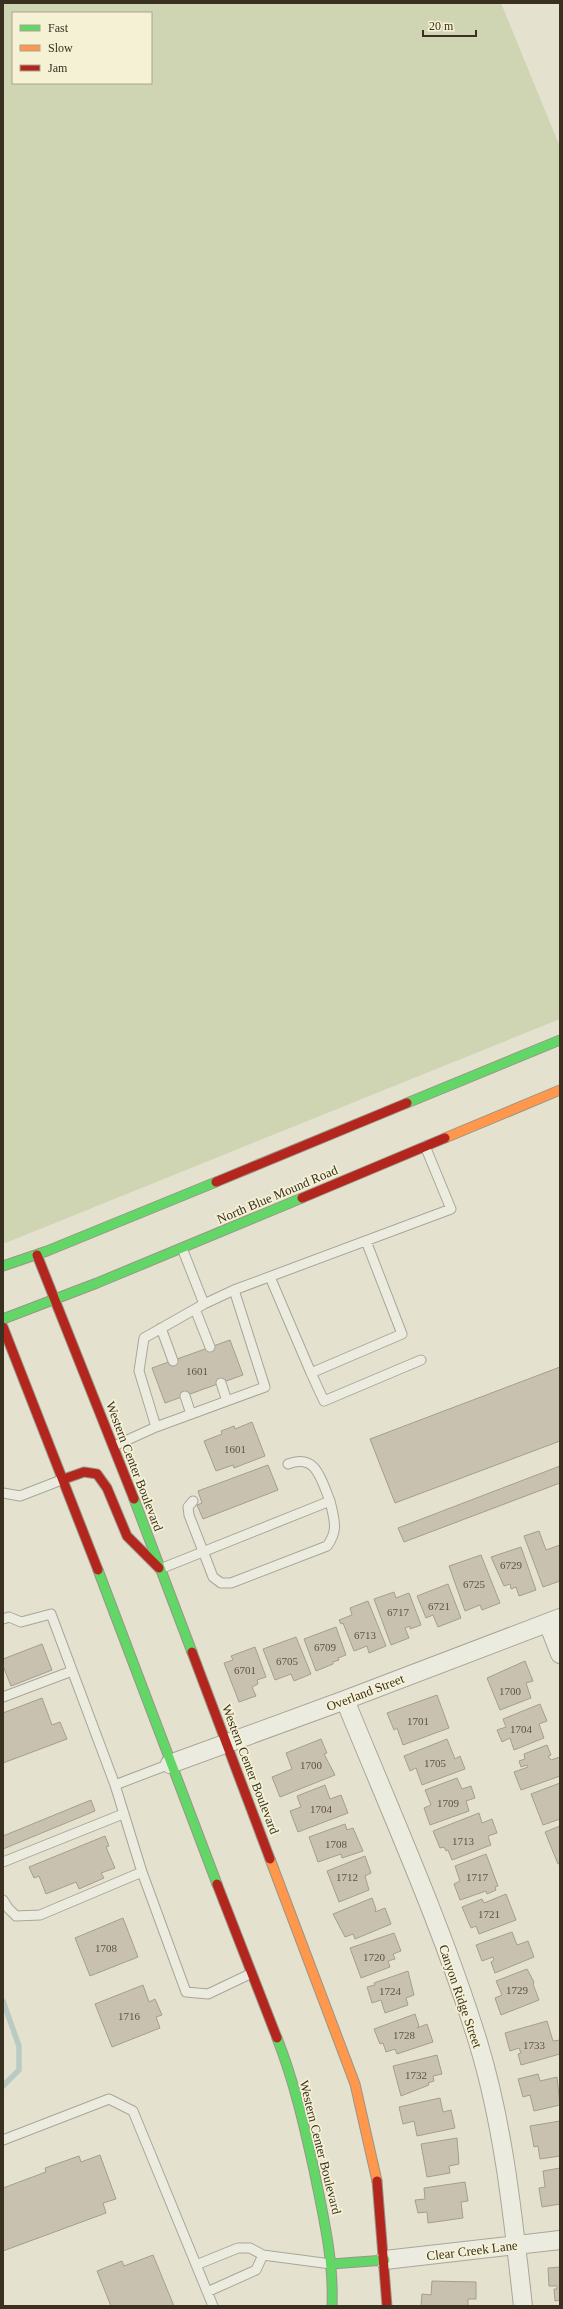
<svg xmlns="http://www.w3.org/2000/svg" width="563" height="2309" font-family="Georgia,serif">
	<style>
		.green { fill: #cfd5b2; fill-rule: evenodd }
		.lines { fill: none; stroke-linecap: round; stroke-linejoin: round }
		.stream { stroke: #b9cbc2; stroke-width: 5.5 }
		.building { fill: #c8c1b0; stroke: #a49e8e }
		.lane-casing { stroke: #aaa697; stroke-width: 11 }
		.street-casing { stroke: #aaa697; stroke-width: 20 }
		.fast-casing { stroke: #999688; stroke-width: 11 }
		.slow-casing { stroke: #999688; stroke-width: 11 }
		.jam-casing { stroke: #999688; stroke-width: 11 }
		.lane { stroke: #ecebe0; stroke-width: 9 }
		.street { stroke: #ecebe0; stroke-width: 18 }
		.fast { stroke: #63d668; stroke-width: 9 }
		.slow { stroke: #ff974d; stroke-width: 9 }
		.jam { stroke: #b3261e; stroke-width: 9 }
		.labels { text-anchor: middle; stroke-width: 3.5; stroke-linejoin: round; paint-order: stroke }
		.number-label { font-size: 11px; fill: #5d5443 }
		.street-label { font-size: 13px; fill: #39301f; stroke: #f5f1d5 }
	</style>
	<rect width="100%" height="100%" fill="#e4e2cf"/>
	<path class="green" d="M3,3H501L560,147V1019L3,1244ZM13,13H151V83H13Z"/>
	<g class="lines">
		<path class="stream" d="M3,2001L19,2046V2070L3,2086"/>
	</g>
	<path class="building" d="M230,1340L243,1375L165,1403L152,1368Z
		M560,1367V1441L395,1503L370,1439Z
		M252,1422L265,1456L234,1468L233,1465L216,1471L204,1441L222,1434L221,1431L234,1426L235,1429Z
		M268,1465L278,1490L203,1519L197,1505L202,1503L198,1491Z
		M560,1466V1483L404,1542L398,1528Z
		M539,1531L546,1550L560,1545V1581L543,1587L524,1536Z
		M521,1547L536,1590L519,1596L516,1587L511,1589L510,1584L504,1586L491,1557Z
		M481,1555L500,1603L482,1610L480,1605L465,1611L449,1566Z
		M448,1584L461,1618L438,1627L433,1615L426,1618L417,1596Z
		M394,1592L396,1598L409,1593L421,1625L410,1629V1626L405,1628L409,1638L391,1645L374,1599Z
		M368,1601L386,1646L369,1653L367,1646L354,1651L343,1623L341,1624L339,1620L352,1615L350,1608Z
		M336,1627L346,1655L338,1658L339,1660L333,1662V1664L316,1671L304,1639Z
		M296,1637L311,1674L294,1681L291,1674L275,1680L263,1649Z
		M42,1644L52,1670L11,1686L3,1666V1659Z
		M255,1647L266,1677L257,1680L258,1684L252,1687L256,1696L239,1702L224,1663L233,1660L231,1656Z
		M525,1661L533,1681L526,1683L531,1698L500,1710L487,1678Z
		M437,1695L449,1728L403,1745L397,1728L394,1730L387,1713Z
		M42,1698L52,1725L60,1722L67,1739L3,1763V1713Z
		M540,1704L547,1721L539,1724L544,1738L514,1750L510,1738L502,1742L497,1730L506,1727L503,1719Z
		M321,1739L327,1753L324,1754L335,1775L280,1797L272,1777L292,1769L286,1753Z
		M447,1739L455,1759L460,1756L465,1769L422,1785L416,1768L410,1771L404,1756Z
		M547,1745L551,1755L548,1756L551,1760L560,1757V1776L521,1790L514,1772L528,1767L527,1765L521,1767L519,1761L525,1759L524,1754Z
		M457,1778L462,1789L471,1786L475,1798L466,1801L469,1811L430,1825L424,1808L431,1805L425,1790Z
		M560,1783V1819L543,1825L531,1794Z
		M325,1785L330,1799L341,1795L348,1813L298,1832L290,1811L301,1807L297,1796Z
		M91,1800L95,1811L3,1849V1836Z
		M479,1813L482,1823L492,1819L497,1833L488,1836L491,1845L452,1860L448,1850L446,1851L444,1847L440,1848L433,1831Z
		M345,1824L347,1830L353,1828L363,1851L342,1858L341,1854L318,1862L309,1837Z
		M560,1826V1863L558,1864L545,1832Z
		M105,1836L109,1846L106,1847L115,1868L101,1873L104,1878L79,1889L76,1882L46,1894L39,1876L34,1878L29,1867Z
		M486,1854L498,1886L495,1887L496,1890L487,1894L486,1891L460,1900L454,1884L460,1881L455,1866Z
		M365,1856L371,1873L365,1876L369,1890L339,1902L327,1871Z
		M506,1894L516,1920L479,1934L476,1926L471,1928L462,1907L482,1899L484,1903Z
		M372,1898L376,1909L375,1912L385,1908L391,1924L355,1939L353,1934L345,1937L333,1914Z
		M123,1918L138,1957L90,1976L75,1938Z
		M512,1932L517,1945L528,1941L534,1957L495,1973L491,1962L494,1960L493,1957L482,1961L476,1945Z
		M394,1933L401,1951L393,1954L395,1959L388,1961L390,1967L361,1978L350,1948Z
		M527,1969L534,1982L533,1984L539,2000L501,2015L495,1998L502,1995L496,1981Z
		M408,1971L414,1995L406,1998L408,2005L385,2013L381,2000L372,2003L367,1987L375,1985L374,1983Z
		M143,1985L149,2002L155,1999L162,2015L156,2017L160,2028L112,2047L95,2004Z
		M415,2014L419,2026L417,2028L427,2024L433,2042L397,2054L395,2049L386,2052L383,2043L380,2044L374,2029Z
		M547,2021L553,2041L560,2040V2054L521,2065L518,2054L521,2053L519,2048L510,2051L505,2033Z
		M437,2055L442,2074L433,2076L434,2081L428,2083L429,2085L401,2096L393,2066Z
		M538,2074L540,2081L557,2077L560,2105L534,2111L530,2095L523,2097L518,2079Z
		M440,2098L443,2112L451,2110L455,2128L417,2136L414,2121L403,2124L399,2107Z
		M560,2121V2156L540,2159L538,2146L534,2147L530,2126Z
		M457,2138L459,2164L449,2166L450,2173L427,2177L421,2144Z
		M100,2155L116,2199L103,2203L106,2213L3,2251V2188L46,2172L45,2168L79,2156L81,2162Z
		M560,2168V2204L542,2207L539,2188L545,2187L543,2171Z
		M465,2182L468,2201L461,2202L463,2218L428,2223L427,2212L418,2213L415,2200L425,2199L424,2188Z
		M153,2255L174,2306H111L97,2271L122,2261L124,2266Z
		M560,2267V2300L555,2301L554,2289H557V2286H549L548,2268Z
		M432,2281L476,2282V2299H468V2306H421L422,2294L431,2295Z"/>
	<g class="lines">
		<g class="lane-casing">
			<path id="lane" d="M182,1248L204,1304
				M270,1277L311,1373L402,1334L366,1241
				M234,1290L451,1209L425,1146
				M195,1309L210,1347
				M161,1328L173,1361
				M311,1373L324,1401L421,1360
				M221,1383L227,1401
				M185,1396L191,1414
				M114,1446L156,1427L139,1371L144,1338L204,1304L234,1290L265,1387L156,1427
				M3,1493L20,1496L64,1479
				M193,1501L188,1507L189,1515L213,1577L221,1583H231L327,1546C339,1530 334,1519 330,1501
				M160,1569L330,1501C321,1480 317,1453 288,1464
				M3,1619L9,1617L21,1622L51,1614L115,1785
				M3,1697L72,1671
				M170,1764L115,1785L142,1872L186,1992L208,1994L250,1974
				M3,1862L123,1814
				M3,1900L8,1908L16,1916L40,1915L142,1872
				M3,2140L109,2099L133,2111L213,2306
				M196,2265L238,2248H250L263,2255L331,2264
				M207,2292L256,2270L263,2255"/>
		</g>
		<g class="street-casing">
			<path id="street" d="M548,1623L560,1654
				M345,1700C391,1813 442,1926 478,2042C504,2127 513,2218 523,2306
				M170,1764L345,1700L560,1618
				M385,2260L560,2240"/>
		</g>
		<g class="fast-casing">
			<path id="fast" d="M407,1103L560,1040
				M3,1266L47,1251L216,1182
				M3,1319L97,1283L302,1198
				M134,1499L192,1652
				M98,1570L217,1884
				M277,2038C294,2081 304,2125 314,2170C323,2215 334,2260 332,2306
				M331,2264L385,2260"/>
		</g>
		<g class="slow-casing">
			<path id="slow" d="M445,1138L560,1090
				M270,1859L355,2084L377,2181"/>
		</g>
		<g class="jam-casing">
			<path id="jam" d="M216,1182L407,1103
				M302,1198L445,1138
				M37,1255L134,1499
				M3,1327L98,1570
				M64,1479L84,1472L97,1474L107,1488L127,1536L159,1568
				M192,1652L270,1859
				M217,1884L277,2038
				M377,2181L387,2306"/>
		</g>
		<use href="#lane" class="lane"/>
		<use href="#street" class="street"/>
		<use href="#fast" class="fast"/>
		<use href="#slow" class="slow"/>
		<use href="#jam" class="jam"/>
	</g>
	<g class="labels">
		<g class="number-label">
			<text x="197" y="1375">1601</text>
			<text x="235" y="1453">1601</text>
			<text x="511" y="1569">6729</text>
			<text x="474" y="1588">6725</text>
			<text x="439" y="1610">6721</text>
			<text x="398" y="1616">6717</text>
			<text x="365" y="1639">6713</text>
			<text x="325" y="1651">6709</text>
			<text x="287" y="1665">6705</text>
			<text x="245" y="1674">6701</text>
			<text x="510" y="1695">1700</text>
			<text x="418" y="1725">1701</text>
			<text x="521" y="1733">1704</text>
			<text x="435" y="1767">1705</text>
			<text x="311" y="1769">1700</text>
			<text x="448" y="1807">1709</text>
			<text x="321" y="1813">1704</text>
			<text x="463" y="1845">1713</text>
			<text x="336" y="1848">1708</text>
			<text x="347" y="1881">1712</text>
			<text x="477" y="1881">1717</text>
			<text x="489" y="1918">1721</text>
			<text x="106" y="1952">1708</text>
			<text x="374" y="1961">1720</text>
			<text x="517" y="1994">1729</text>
			<text x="390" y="1995">1724</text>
			<text x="129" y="2020">1716</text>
			<text x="404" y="2039">1728</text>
			<text x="534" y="2049">1733</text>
			<text x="416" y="2079">1732</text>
		</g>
		<g class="street-label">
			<text transform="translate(277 1194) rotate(-23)" y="5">North Blue Mound Road</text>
			<text transform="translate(135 1466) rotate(69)" y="5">Western Center Boulevard</text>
			<text transform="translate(365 1692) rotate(-21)" y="5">Overland Street</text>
			<text transform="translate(251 1769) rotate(69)" y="5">Western Center Boulevard</text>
			<text transform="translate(461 1996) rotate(71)" y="5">Canyon Ridge Street</text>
			<text transform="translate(321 2147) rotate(76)" y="5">Western Center Boulevard</text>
			<text transform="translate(472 2250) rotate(-7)" y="5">Clear Creek Lane</text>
		</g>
	</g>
	<rect width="563" height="2309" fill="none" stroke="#39301f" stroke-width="8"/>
	<rect x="12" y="12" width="140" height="72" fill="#f5f1d5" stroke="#aaa48c"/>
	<rect x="20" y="25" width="20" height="6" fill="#63d668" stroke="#aaa48c"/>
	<text x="48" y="32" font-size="12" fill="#39301f">Fast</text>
	<rect x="20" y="45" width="20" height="6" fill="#ff974d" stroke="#aaa48c"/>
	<text x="48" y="52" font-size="12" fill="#39301f">Slow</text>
	<rect x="20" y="65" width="20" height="6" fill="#b3261e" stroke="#aaa48c"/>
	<text x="48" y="72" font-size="12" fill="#39301f">Jam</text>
	<path d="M423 30v6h53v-6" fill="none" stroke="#39301f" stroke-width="2"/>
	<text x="429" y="30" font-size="12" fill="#39301f" stroke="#f5f1d5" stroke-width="3" paint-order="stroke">20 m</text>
</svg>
